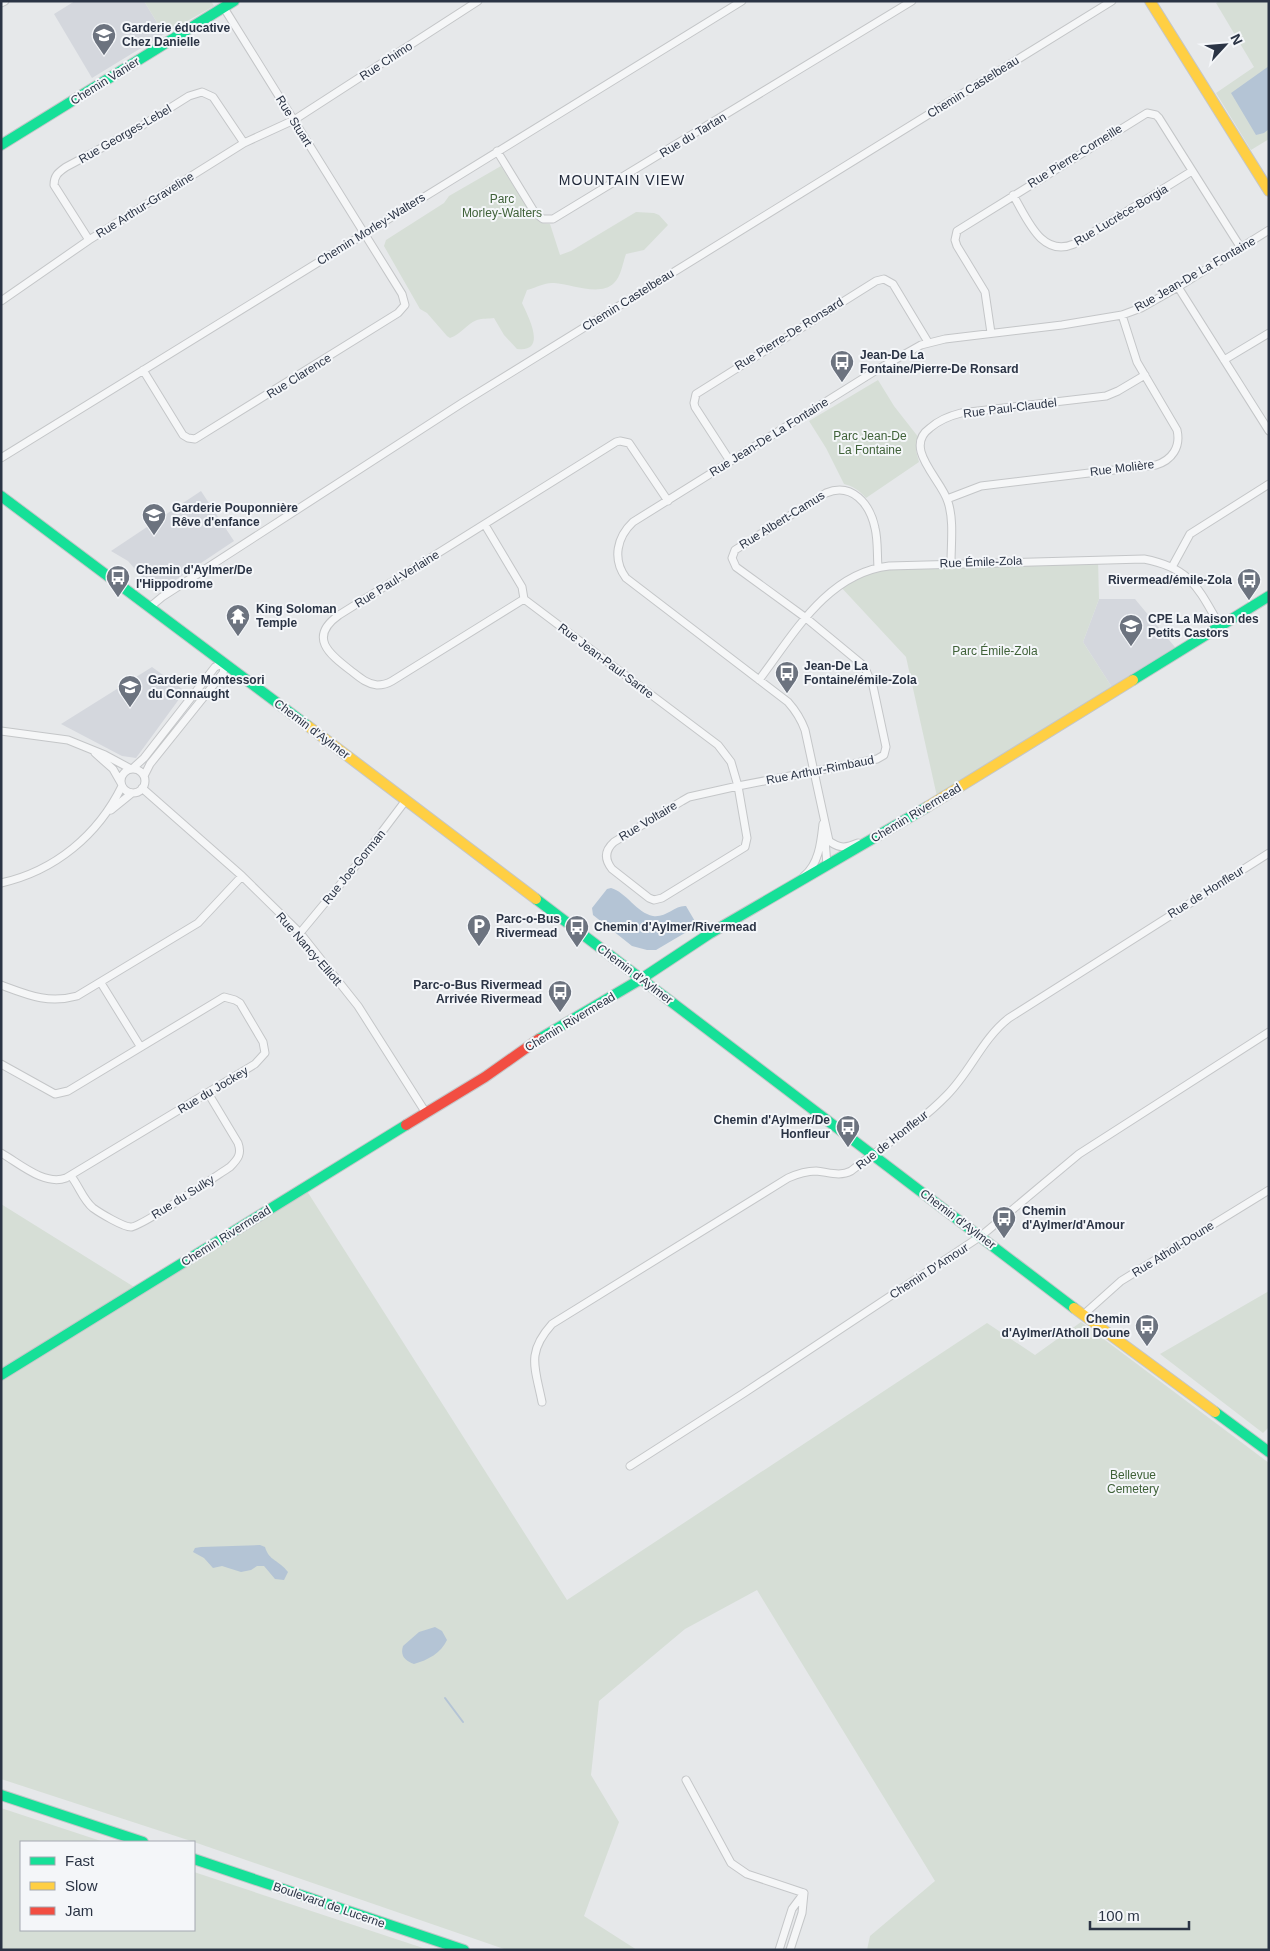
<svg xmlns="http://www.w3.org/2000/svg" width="1270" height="1951" font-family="Arial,sans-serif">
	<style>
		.built { fill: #d4d7dd }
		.green { fill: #d6ded6 }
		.water { fill: #b4c4d5 }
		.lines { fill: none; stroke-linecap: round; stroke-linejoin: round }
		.stream { stroke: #b4c4d5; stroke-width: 2 }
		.street-casing { stroke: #c4c6c8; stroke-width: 9 }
		.fast-casing { stroke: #c4c6c8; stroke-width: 12 }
		.slow-casing { stroke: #c4c6c8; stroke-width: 12 }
		.jam-casing { stroke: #c4c6c8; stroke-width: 12 }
		.street { stroke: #f5f6f7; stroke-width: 7 }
		.fast { stroke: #16e098; stroke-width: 10 }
		.slow { stroke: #ffcf43; stroke-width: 10 }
		.jam { stroke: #f24e42; stroke-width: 10 }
		.labels { text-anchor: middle; stroke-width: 4; stroke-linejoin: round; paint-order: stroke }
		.poi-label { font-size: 12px; font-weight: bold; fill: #2b3445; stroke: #f4f6f9; text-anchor: start }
		.street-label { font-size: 12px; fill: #2b3445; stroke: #f4f6f9 }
		.park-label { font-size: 12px; fill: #3f6138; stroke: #f4f6f9 }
		.neighbourhood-label { font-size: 14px; letter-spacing: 1px; fill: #1d2536; stroke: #f4f6f9 }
	</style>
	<rect width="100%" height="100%" fill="#e6e8ea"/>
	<path class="built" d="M75,1H144L164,34L92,78L54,14Z
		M201,491L234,541L156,593L128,561L111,551Z
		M1099,599H1135L1179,652L1115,692L1083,642Z
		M152,667L185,691L136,758L122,756L61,724Z"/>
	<path class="green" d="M144,1H211L214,6L164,34Z
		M1220,1H1269V139L1251,150L1216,93L1254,67L1216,3Z
		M501,166L532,215L541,223L550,224L560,255L571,251L636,212L654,213L659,215L668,225L644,250L626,254C623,262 621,277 614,283C600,297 571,284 554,283C546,282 535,288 527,290L522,303C528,316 548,353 517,349L504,335L494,318C489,319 482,318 477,320C466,324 462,334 450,338L447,336L427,313L420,309L384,246L386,240L444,203L449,196Z
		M878,380L894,406L919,438L916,451L919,462L866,498C860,491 853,486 844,484L826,448L809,421Z
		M1098,559L1099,599L1083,642L1115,692L938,801L906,657L839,585L878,567Z
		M305,1188L567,1600L987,1323L1035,1355L1081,1322L1269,1463V1950H867L870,1936L935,1881L757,1590L685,1629L599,1701L591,1775L619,1822L584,1916L637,1950H507L194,1842L1,1779V1204L139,1290Z
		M1269,1291V1427L1263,1433L1160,1354Z
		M1,1808L104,1842H21V1930H194V1872L429,1950H1Z"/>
	<path class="water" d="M1269,66V129L1264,133L1256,135L1231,93Z
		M611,888C626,892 637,913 653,916C666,918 675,905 686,906L696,923L695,927L656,950H647L632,946L593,915L592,908L607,889Z
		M260,1545L265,1547C269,1561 279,1560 288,1572L284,1580L275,1579L264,1566H257L251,1570L241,1572L222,1566L213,1568L204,1558L193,1552L195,1548L201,1547Z
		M435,1627L442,1631L447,1640C441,1653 428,1660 414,1664C405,1661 400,1656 403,1646L419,1632Z"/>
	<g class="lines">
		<path class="stream" d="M445,1698L463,1722"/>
		<g class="street-casing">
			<path id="street" d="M1,3L5,1
				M497,151L535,213L543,219H553L912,1
				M1013,195C1027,218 1041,258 1074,244L1192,171
				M89,240L54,185C54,175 59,172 66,167L135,130L189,96L202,92L213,97L244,143
				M1178,287L1269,431
				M1,301L89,240L244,143L294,120L478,1
				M991,333L985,292L957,246L955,240L957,231L1147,113L1156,115L1159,118L1241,248
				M1224,360L1269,333
				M143,370L183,435L188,438L195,439L398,313L405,305L402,294L224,8
				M1,458L742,1
				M730,461L695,407L694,403L696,394L876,281L884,279L893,284L928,342
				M947,499L981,486L1156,465C1172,460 1181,447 1177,430L1137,362L1122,315
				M485,525L522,587L524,599L718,745L731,762L738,786L877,759L884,755L886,747L873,686L864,666L806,618L736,567L732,558L735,550L826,493C852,482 870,504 875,528C878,540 877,554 878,567
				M951,563C951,544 954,520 948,502C942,480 902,448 930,428C939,420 949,416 961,413L1106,396L1118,391L1145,375
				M1172,567L1190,534L1269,484
				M524,599L392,681C387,684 383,685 377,685C366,684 358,676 350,670C329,654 308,637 339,615L616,442L620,441L629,443L668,501
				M150,607L162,597L462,403L1112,1
				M759,680C793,635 827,573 889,566L1144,559C1191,568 1198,588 1220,626
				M1,731L68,740L105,755L131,769
				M95,753L113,769L121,783
				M132,769L144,758L215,667L225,663
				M121 781a12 12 0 1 1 24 0a12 12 0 1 1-24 0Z
				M144,776L150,764L223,673L225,663
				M738,786L747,838L745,847L662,898L654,900L649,898L612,869C604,859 605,850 614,842L682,801L689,797Z
				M142,788L242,876L300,933L358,1006L426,1113
				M111,810L132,793
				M825,839L827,866
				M858,843C846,848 840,849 829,841L805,730C801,719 796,711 788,702L626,578C612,559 617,537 633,522L875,371L921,345L945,339L1062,325L1122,315L1141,308L1178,287L1269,230
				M804,876C819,864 821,842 823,824
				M1,883C55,871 98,835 122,786
				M300,933L363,857L406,800
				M101,983L140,1046
				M1,985C28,995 48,1004 77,996L198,923L242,876
				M1,1064L55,1094L68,1091L224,997L235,1000L240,1003L263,1042L265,1053L255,1064L66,1178C44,1186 19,1163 1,1153
				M71,1176C79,1186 83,1200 93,1208C100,1213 123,1227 131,1227C141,1227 216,1176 230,1167C238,1159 242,1154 238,1143L208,1093
				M1083,1315L1121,1281L1269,1190
				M542,1402C535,1367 526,1353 552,1324L788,1178C797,1174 806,1171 816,1171C828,1172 840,1177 851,1171C883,1146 919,1124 947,1095C971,1071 982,1039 1009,1018L1269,853
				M630,1466L744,1393L981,1236L1079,1154L1269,1032
				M686,1780L731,1863L747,1874L804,1893
				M779,1950L792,1909L804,1893L802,1913L790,1950"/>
		</g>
		<g class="fast-casing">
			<path id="fast" d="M1,145L234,1
				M1,496L308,726
				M1133,680L1269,596
				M536,899L1074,1308
				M539,1039L641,979L709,934L927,807
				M1,1375L406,1125
				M1215,1412L1269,1452
				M1,1795L143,1842
				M194,1859L464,1950"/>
		</g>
		<g class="slow-casing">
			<path id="slow" d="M1150,1L1269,191
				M308,726L536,899
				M927,807L1133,680
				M1074,1308L1215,1412"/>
		</g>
		<g class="jam-casing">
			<path id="jam" d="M406,1125L485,1077L539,1039"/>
		</g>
		<use href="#street" class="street"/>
		<use href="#fast" class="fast"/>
		<use href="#slow" class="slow"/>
		<use href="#jam" class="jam"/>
	</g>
	<defs>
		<g id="school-pin" transform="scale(1.25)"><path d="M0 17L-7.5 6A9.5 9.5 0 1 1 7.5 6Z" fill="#6c737f" stroke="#f4f6f9"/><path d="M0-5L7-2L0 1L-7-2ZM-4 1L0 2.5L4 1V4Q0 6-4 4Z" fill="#fff"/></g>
		<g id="bus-pin" transform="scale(1.25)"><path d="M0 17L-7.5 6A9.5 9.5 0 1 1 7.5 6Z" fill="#6c737f" stroke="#f4f6f9"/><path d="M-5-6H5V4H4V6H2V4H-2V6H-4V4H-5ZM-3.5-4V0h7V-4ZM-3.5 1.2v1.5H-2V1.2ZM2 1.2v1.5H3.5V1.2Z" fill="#fff"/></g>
		<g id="temple-pin" transform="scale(1.25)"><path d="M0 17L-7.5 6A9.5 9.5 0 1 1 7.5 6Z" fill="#6c737f" stroke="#f4f6f9"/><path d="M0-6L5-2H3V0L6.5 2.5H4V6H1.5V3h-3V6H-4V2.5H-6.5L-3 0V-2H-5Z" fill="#fff"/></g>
		<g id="parking-pin" transform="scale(1.25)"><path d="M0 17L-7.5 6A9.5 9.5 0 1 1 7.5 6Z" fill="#6c737f" stroke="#f4f6f9"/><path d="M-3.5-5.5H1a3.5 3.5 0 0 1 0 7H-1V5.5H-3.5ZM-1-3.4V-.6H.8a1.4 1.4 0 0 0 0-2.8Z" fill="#fff"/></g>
	</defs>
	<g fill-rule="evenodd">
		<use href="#school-pin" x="104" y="35"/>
		<use href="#bus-pin" x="842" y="362"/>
		<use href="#school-pin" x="154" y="515"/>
		<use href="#bus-pin" x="118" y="577"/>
		<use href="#bus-pin" x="1249" y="580"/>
		<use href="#temple-pin" x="238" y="616"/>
		<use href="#school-pin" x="1131" y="626"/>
		<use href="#bus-pin" x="787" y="673"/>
		<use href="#school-pin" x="130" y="687"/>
		<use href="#parking-pin" x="479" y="926"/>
		<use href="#bus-pin" x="577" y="927"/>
		<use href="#bus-pin" x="560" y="992"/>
		<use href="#bus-pin" x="848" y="1127"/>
		<use href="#bus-pin" x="1004" y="1218"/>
		<use href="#bus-pin" x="1147" y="1326"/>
	</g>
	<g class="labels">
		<g class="poi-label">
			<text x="122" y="32">Garderie éducative<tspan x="122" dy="14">Chez Danielle</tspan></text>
			<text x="860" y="359">Jean-De La<tspan x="860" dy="14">Fontaine/Pierre-De Ronsard</tspan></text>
			<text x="172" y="512">Garderie Pouponnière<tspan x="172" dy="14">Rêve d'enfance</tspan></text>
			<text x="136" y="574">Chemin d'Aylmer/De<tspan x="136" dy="14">l'Hippodrome</tspan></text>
			<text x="1232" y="584" text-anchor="end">Rivermead/émile-Zola</text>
			<text x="256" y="613">King Soloman<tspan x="256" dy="14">Temple</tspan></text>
			<text x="1148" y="623">CPE La Maison des<tspan x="1148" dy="14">Petits Castors</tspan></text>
			<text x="804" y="670">Jean-De La<tspan x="804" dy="14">Fontaine/émile-Zola</tspan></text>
			<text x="148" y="684">Garderie Montessori<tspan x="148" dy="14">du Connaught</tspan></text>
			<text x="496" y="923">Parc-o-Bus<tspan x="496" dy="14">Rivermead</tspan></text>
			<text x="594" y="931">Chemin d'Aylmer/Rivermead</text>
			<text x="542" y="989" text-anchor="end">Parc-o-Bus Rivermead<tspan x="542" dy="14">Arrivée Rivermead</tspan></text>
			<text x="830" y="1124" text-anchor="end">Chemin d'Aylmer/De<tspan x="830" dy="14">Honfleur</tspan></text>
			<text x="1022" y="1215">Chemin<tspan x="1022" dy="14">d'Aylmer/d'Amour</tspan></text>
			<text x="1130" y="1323" text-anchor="end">Chemin<tspan x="1130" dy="14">d'Aylmer/Atholl Doune</tspan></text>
		</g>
		<g class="street-label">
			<text transform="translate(386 61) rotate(-33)" y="4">Rue Chimo</text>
			<text transform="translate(105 81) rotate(-32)" y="4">Chemin Vanier</text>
			<text transform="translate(973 87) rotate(-32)" y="4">Chemin Castelbeau</text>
			<text transform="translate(294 121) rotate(58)" y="4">Rue Stuart</text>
			<text transform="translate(125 134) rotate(-30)" y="4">Rue Georges-Lebel</text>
			<text transform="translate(693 135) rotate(-31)" y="4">Rue du Tartan</text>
			<text transform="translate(1075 156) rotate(-32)" y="4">Rue Pierre-Corneille</text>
			<text transform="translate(145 205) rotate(-32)" y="4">Rue Arthur-Graveline</text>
			<text transform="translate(1121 215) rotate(-31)" y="4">Rue Lucrèce-Borgia</text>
			<text transform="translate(371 229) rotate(-32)" y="4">Chemin Morley-Walters</text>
			<text transform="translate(1195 274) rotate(-30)" y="4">Rue Jean-De La Fontaine</text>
			<text transform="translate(628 300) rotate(-32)" y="4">Chemin Castelbeau</text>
			<text transform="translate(789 334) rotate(-32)" y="4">Rue Pierre-De Ronsard</text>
			<text transform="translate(299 376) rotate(-32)" y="4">Rue Clarence</text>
			<text transform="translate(1010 408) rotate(-7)" y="4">Rue Paul-Claudel</text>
			<text transform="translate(769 437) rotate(-32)" y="4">Rue Jean-De La Fontaine</text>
			<text transform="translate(1122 468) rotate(-7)" y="4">Rue Molière</text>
			<text transform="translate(782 520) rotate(-32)" y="4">Rue Albert-Camus</text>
			<text transform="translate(981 562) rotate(-2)" y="4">Rue Émile-Zola</text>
			<text transform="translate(397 579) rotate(-32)" y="4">Rue Paul-Verlaine</text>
			<text transform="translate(606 661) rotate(37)" y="4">Rue Jean-Paul-Sartre</text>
			<text transform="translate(312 729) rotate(37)" y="4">Chemin d'Aylmer</text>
			<text transform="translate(820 770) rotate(-11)" y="4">Rue Arthur-Rimbaud</text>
			<text transform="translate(916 813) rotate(-31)" y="4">Chemin Rivermead</text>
			<text transform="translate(648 821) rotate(-31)" y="4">Rue Voltaire</text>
			<text transform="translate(354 867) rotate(-51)" y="4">Rue Joe-Gorman</text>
			<text transform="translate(1206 892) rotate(-32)" y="4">Rue de Honfleur</text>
			<text transform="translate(309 949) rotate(49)" y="4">Rue Nancy-Elliott</text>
			<text transform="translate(635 974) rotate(37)" y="4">Chemin d'Aylmer</text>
			<text transform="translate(570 1022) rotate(-31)" y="4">Chemin Rivermead</text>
			<text transform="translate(213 1090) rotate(-31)" y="4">Rue du Jockey</text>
			<text transform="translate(892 1140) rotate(-38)" y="4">Rue de Honfleur</text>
			<text transform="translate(183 1197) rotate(-32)" y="4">Rue du Sulky</text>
			<text transform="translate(958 1219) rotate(37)" y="4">Chemin d'Aylmer</text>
			<text transform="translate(226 1236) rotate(-32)" y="4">Chemin Rivermead</text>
			<text transform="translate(1173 1249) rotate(-32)" y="4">Rue Atholl-Doune</text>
			<text transform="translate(929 1271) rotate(-33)" y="4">Chemin D'Amour</text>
			<text transform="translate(329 1905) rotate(19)" y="4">Boulevard de Lucerne</text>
		</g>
		<g class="park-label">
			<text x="502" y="203">Parc<tspan x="502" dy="14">Morley-Walters</tspan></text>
			<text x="870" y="440">Parc Jean-De<tspan x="870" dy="14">La Fontaine</tspan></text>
			<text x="995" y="655">Parc Émile-Zola</text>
			<text x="1133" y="1479">Bellevue<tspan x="1133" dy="14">Cemetery</tspan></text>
		</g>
		<g class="neighbourhood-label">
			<text x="622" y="185">MOUNTAIN VIEW</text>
		</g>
	</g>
	<rect width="1270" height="1951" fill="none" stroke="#2b3445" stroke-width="5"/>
	<rect x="20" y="1841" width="175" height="90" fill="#f4f6f9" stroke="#a4a8b1"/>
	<rect x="30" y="1857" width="25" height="8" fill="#16e098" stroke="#a4a8b1"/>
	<text x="65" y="1866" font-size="15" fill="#2b3445">Fast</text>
	<rect x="30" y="1882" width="25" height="8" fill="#ffcf43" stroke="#a4a8b1"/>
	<text x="65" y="1891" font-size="15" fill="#2b3445">Slow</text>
	<rect x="30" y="1907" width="25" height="8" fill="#f24e42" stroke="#a4a8b1"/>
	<text x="65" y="1916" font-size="15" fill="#2b3445">Jam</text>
	<g transform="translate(1225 45) rotate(64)" stroke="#f4f6f9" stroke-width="4" paint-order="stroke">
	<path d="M0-4L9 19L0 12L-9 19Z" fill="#2b3445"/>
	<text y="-8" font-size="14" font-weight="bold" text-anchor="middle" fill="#2b3445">N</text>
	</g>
	<path d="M1090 1921v8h99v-8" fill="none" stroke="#2b3445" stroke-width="2.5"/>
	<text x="1098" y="1921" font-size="15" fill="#2b3445" stroke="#f4f6f9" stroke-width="4" paint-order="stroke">100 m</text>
</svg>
